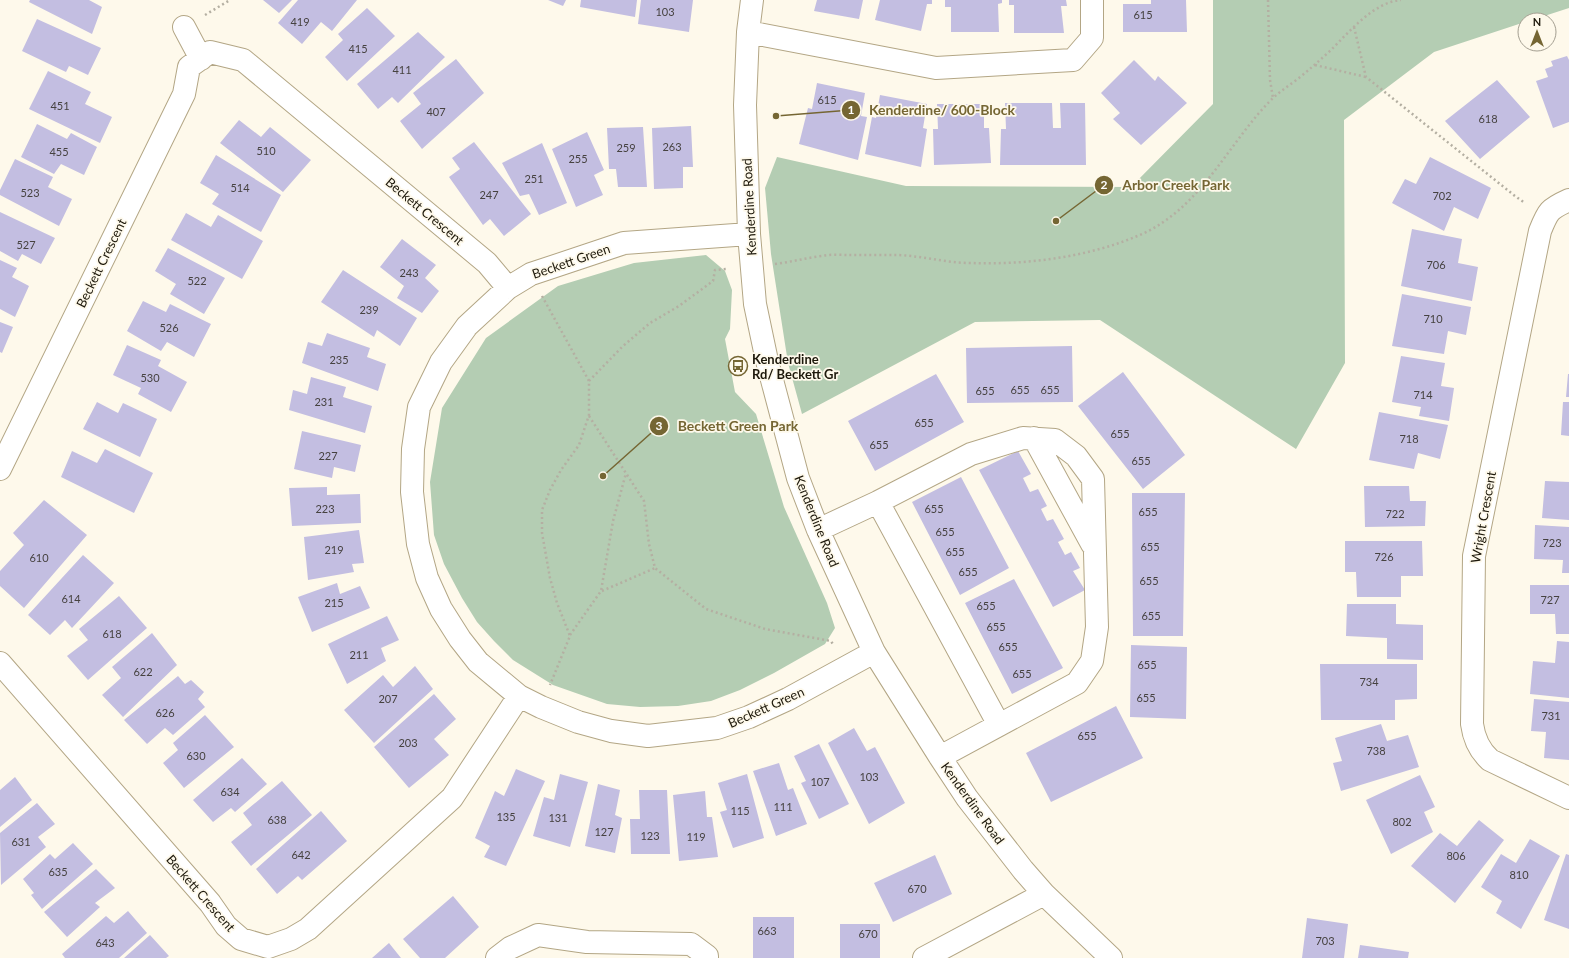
<svg xmlns="http://www.w3.org/2000/svg" width="1569" height="958" font-family="Lato,sans-serif">
	<style>
		.green { fill: #b4cdb3 }
		.building { fill: #c3bee1 }
		.lines { fill: none; stroke-linecap: round; stroke-linejoin: round }
		.minor-casing { stroke: #b3a685; stroke-width: 24 }
		.path { stroke: #b4afa2; stroke-width: 2.5; stroke-dasharray: 2 3; stroke-linecap: butt }
		.minor { stroke: #fff; stroke-width: 22 }
		.labels { text-anchor: middle; stroke-width: 3.5; stroke-linejoin: round; paint-order: stroke }
		.number-label { font-size: 11px; fill: #464240 }
		.street-label { font-size: 13px; fill: #1d180b; stroke: #fef9eb }
		.poi-label { font-size: 13px; font-weight: bold; fill: #1d180b; stroke: #fef9eb; text-anchor: start }
		.leader { fill: none; stroke: #756633; stroke-width: 1.5 }
		.callout-dot { fill: #756633; stroke: #fef9eb; stroke-width: 1.5 }
		.mark-label { font-size: 12px; text-anchor: middle; font-weight: bold; fill: #fff }
		.callout-label { font-size: 14px; text-anchor: middle; font-weight: bold; fill: #756633; stroke: #fef9eb; stroke-width: 3.5; stroke-linejoin: round; paint-order: stroke }
	</style>
	<rect width="100%" height="100%" fill="#fef9eb"/>
	<path class="green" d="M1213,0H1569V8L1532,20H1525V22L1434,52L1344,120L1345,363L1296,449L1100,320L975,322L802,414L788,363L771,254L765,188L777,157L906,186L1131,187L1213,104Z
		M706,255L725,271L732,290L730,329L725,339L735,392L756,414L784,507L827,603L835,628L825,644L774,673L740,690L711,701L678,706L640,707L607,704L553,685L513,660L494,641L477,622L462,598L444,564L434,535L430,482L442,408L486,338L558,286L634,263Z"/>
	<path class="building" d="M30,0H89L102,7L92,34L29,2Z
		M263,0H292L279,13Z
		M298,0H357L332,31L321,22L302,44L278,23Z
		M548,0H566L563,6Z
		M581,0H637L635,17L580,7Z
		M641,0H693L689,32L638,24Z
		M817,0H863L859,19L814,11Z
		M880,0H932V4H927L921,31L875,20Z
		M945,0H1002V3L998,4L999,32H951V7H945Z
		M1009,0H1066L1067,6H1061L1064,33H1014V5H1009Z
		M1151,0H1186L1187,32H1123V4H1151Z
		M367,8L395,36L347,81L325,57L343,40L338,34Z
		M37,19L101,48L88,75L69,66L66,72L22,51Z
		M418,32L445,57L398,103L392,97L378,109L357,84Z
		M1567,56L1569,60V122L1553,128L1536,81L1548,77L1545,69L1553,66L1551,61Z
		M456,59L484,93L422,149L400,121L421,104L413,93Z
		M1134,60L1155,81L1158,76L1187,103L1141,145L1113,119L1120,113L1101,93Z
		M48,71L91,92L85,104L112,117L100,143L29,109Z
		M1497,80L1530,117L1480,159L1445,121Z
		M817,83L865,93L861,116L867,117L858,160L799,144L808,108L812,109Z
		M880,95L927,104L923,128L927,129L921,167L865,154L872,117L876,118Z
		M1005,103H1052L1053,128H1061L1060,103H1085L1086,165H1000L1001,129H1006Z
		M937,104H984V128H989L991,163L934,165L933,129H938Z
		M239,120L261,137L270,127L311,160L283,192L220,143Z
		M37,124L67,139L71,133L97,147L84,175L61,164L54,174L21,157Z
		M691,126L693,167H683V188L654,189L652,128Z
		M643,127L647,187H618L616,169H609L607,128Z
		M587,132L604,170L594,175L603,195L576,207L552,149Z
		M474,142L531,214L504,236L490,219L483,225L449,177L460,169L452,158Z
		M542,143L567,203L539,215L529,194L520,196L502,163Z
		M216,155L281,195L261,232L212,204L219,194L200,183Z
		M1430,157L1491,188L1478,219L1454,207L1444,231L1392,203L1405,179L1416,184Z
		M15,159L53,177L48,187L72,199L59,226L0,195V190Z
		M0,212L55,238L41,264L22,254L18,261L0,251Z
		M186,213L211,227L218,215L263,241L242,279L171,240Z
		M1412,229L1462,239L1458,263L1478,267L1472,301L1401,286Z
		M402,239L436,265L425,278L439,291L422,313L397,298L404,286L380,267Z
		M168,248L225,278L204,314L170,294L176,284L155,271Z
		M0,260L17,268L12,277L29,286L15,317L0,309Z
		M343,270L417,318L400,346L377,330L374,337L321,302Z
		M1402,294L1471,307L1466,335L1448,331L1444,354L1392,346Z
		M143,301L166,312L170,304L211,324L194,357L167,342L161,351L127,331Z
		M0,322L13,327L2,353L0,352Z
		M327,333L370,348L367,357L386,364L378,391L302,363L308,342L322,346Z
		M127,345L161,360L158,366L187,382L171,412L138,394L141,388L113,375Z
		M1072,346L1073,402L967,403L966,348Z
		M1401,356L1445,363L1441,386L1454,388L1449,421L1419,416L1421,407L1392,402Z
		M1123,372L1185,455L1143,489L1078,406Z
		M936,374L964,422L875,471L848,421Z
		M1568,374H1569V397H1566Z
		M311,377L346,387L343,397L372,406L365,433L289,410L293,390L307,394Z
		M97,402L118,413L123,403L157,419L140,457L83,429Z
		M1563,402H1569V436L1561,435Z
		M1379,412L1448,425L1440,459L1418,453L1414,469L1369,460Z
		M302,431L361,445L355,472L334,467L332,478L294,469Z
		M105,449L153,473L134,513L61,477L72,451L97,463Z
		M1018,451L1031,474L1023,478L1030,492L1038,489L1047,506L1041,509L1047,521L1053,519L1064,539L1058,542L1065,555L1071,552L1080,568L1073,571L1085,590L1053,607L979,470Z
		M961,477L1009,568L960,595L912,502Z
		M1545,481L1569,482V520L1542,518Z
		M1364,486H1409L1410,501H1426L1425,526L1365,527Z
		M327,487V495L360,494L361,523L292,526L289,488Z
		M1132,493H1185L1183,636H1133Z
		M44,500L87,535L24,608L0,586V571L24,545L13,533Z
		M1535,525L1569,527V573H1562L1563,560L1534,559Z
		M359,530L364,563L352,564L354,572L308,580L304,537Z
		M1345,541H1422L1423,576H1401V597H1357L1356,572H1345Z
		M83,555L114,583L72,628L65,620L50,635L28,615Z
		M1014,579L1063,668L1012,694L965,603Z
		M337,583L340,594L360,586L370,608L312,632L298,597Z
		M1530,585H1569V634H1556L1555,614H1530Z
		M119,596L147,628L88,680L67,656L88,640L79,629Z
		M1347,604H1396V624L1423,625V660L1387,659V638L1346,636Z
		M387,616L399,640L381,648L386,661L347,684L328,644Z
		M152,633L177,665L123,717L102,695L121,678L112,667Z
		M1557,641L1569,642V698L1530,694L1533,661L1555,663Z
		M1131,645L1187,647L1186,719L1130,717Z
		M1320,664H1417V699L1395,700V720H1321Z
		M415,666L433,689L374,743L344,710L383,675L393,687Z
		M178,676L185,684L191,680L204,692L198,699L205,707L173,735L165,728L147,744L124,720Z
		M434,694L456,719L434,739L449,755L409,788L374,747Z
		M1534,699L1569,702V760L1544,758L1546,732L1531,731Z
		M1116,706L1143,758L1051,802L1026,753Z
		M205,715L234,747L184,788L163,763L178,750L173,743Z
		M1381,724L1387,741L1408,735L1419,767L1341,791L1333,763L1342,761L1335,738Z
		M854,728L867,751L875,747L905,803L869,824L828,743Z
		M819,744L849,804L819,819L801,783L806,781L794,756Z
		M242,758L267,784L235,812L231,808L213,822L193,800Z
		M779,763L788,790L793,788L807,824L776,836L753,771Z
		M516,769L545,781L506,866L484,857L490,846L475,838L495,791L504,796Z
		M560,774L588,782L570,847L533,836L544,797L554,800Z
		M747,774L764,838L733,848L720,812L727,810L718,783Z
		M1420,775L1435,807L1424,812L1433,832L1391,854L1366,800Z
		M15,777L32,800L0,827V790Z
		M282,781L312,815L251,866L231,842L252,825L243,813Z
		M598,784L620,790L615,815L622,818L615,853L585,846Z
		M639,790H667L670,854H631L630,819H640Z
		M705,791L707,817H712L718,857L679,861L673,795Z
		M37,803L55,824L38,837L46,847L1,885L0,833Z
		M321,811L347,841L302,880L298,876L277,894L256,869Z
		M1479,820L1504,840L1455,903L1411,866L1440,833L1457,846Z
		M1530,839L1560,856L1521,929L1496,913L1502,901L1481,887L1501,854L1516,863Z
		M73,843L93,864L42,909L31,895L34,893L23,879L50,854L55,859Z
		M1566,854L1569,855V929L1544,920Z
		M935,855L952,894L893,922L874,883Z
		M96,869L115,888L95,903L100,907L67,937L44,912Z
		M453,896L479,927L445,958H420L403,939Z
		M128,911L147,933L119,958H65L62,954L106,916L114,923Z
		M753,917H794V958H753Z
		M1307,918L1348,924L1344,958H1302Z
		M840,924H880V958H840Z
		M150,935L169,956L166,958H124Z
		M389,943L401,958H372Z
		M1360,945L1409,952L1408,958H1358Z"/>
	<g class="lines">
		<g class="minor-casing">
			<path id="minor" d="M752,0L748,32L745,105L749,234L755,304L767,361L798,478L818,530L874,652L940,757L967,798L1023,870L1044,894L1111,958
				M184,27L201,59
				M748,32L936,68L1073,60L1092,38V0
				M1569,200C1549,209 1548,211 1540,231L1474,556L1472,724C1474,739 1479,750 1490,760L1569,798
				M749,234L624,243L531,274L508,288L467,326L441,362L419,407L413,449L412,492L418,544L427,578L441,609L460,639L478,662L519,696L541,707L578,722L611,731L648,736L717,728L749,717L788,699L874,652
				M1034,438L1092,544
				M0,469L184,94L189,67L210,52L243,60L487,263L508,288
				M878,502L999,725
				M818,530L878,502L971,454L1023,438L1055,440L1076,456L1093,479L1097,627L1092,661L1077,683L940,757
				M0,663L210,903L226,926L241,939L268,947L291,939L308,929L452,798L519,696
				M497,958L510,948L538,935L587,942L691,944L707,956V958
				M924,958L1044,894"/>
		</g>
		<path class="path" d="M1268,0L1270,80L1273,98
			M205,15L230,0
			M1354,27L1366,77L1515,196L1525,203
			M1315,65L1366,77
			M775,264C791,262 806,258 822,256C831,254 842,255 851,255C867,255 883,255 898,255C923,256 946,263 971,263C1028,265 1090,257 1142,234C1202,207 1228,143 1272,99C1279,92 1287,87 1295,81C1308,71 1319,61 1331,50C1349,32 1374,2 1401,0
			M542,296L589,381V415L579,445L561,470L550,490L542,510V533L550,578L557,603L570,636L550,685
			M589,381L623,346L650,323L679,306L713,281L715,270L727,269
			M589,416L644,501L649,544L655,568L706,609L765,629L831,641L834,646
			M602,591L655,568
			M570,635L601,591L613,521L626,473"/>
		<use href="#minor" class="minor"/>
	</g>
	<defs>
		<g id="bus-ring" transform="scale(1)"><circle r="9.5" fill="#fef9eb" stroke="#756633" stroke-width="1.5"/><path d="M-5-6H5V4H4V6H2V4H-2V6H-4V4H-5ZM-3.5-4V0h7V-4ZM-3.5 1.2v1.5H-2V1.2ZM2 1.2v1.5H3.5V1.2Z" fill="#756633"/></g>
	</defs>
	<g fill-rule="evenodd">
		<use href="#bus-ring" x="738" y="366"/>
	</g>
	<g class="labels">
		<g class="number-label">
			<text x="665" y="16">103</text>
			<text x="1143" y="19">615</text>
			<text x="300" y="26">419</text>
			<text x="358" y="53">415</text>
			<text x="402" y="74">411</text>
			<text x="827" y="104">615</text>
			<text x="60" y="110">451</text>
			<text x="436" y="116">407</text>
			<text x="1488" y="123">618</text>
			<text x="672" y="151">263</text>
			<text x="626" y="152">259</text>
			<text x="266" y="155">510</text>
			<text x="59" y="156">455</text>
			<text x="578" y="163">255</text>
			<text x="534" y="183">251</text>
			<text x="240" y="192">514</text>
			<text x="30" y="197">523</text>
			<text x="489" y="199">247</text>
			<text x="1442" y="200">702</text>
			<text x="26" y="249">527</text>
			<text x="1436" y="269">706</text>
			<text x="409" y="277">243</text>
			<text x="197" y="285">522</text>
			<text x="369" y="314">239</text>
			<text x="1433" y="323">710</text>
			<text x="169" y="332">526</text>
			<text x="339" y="364">235</text>
			<text x="150" y="382">530</text>
			<text x="1020" y="394">655</text>
			<text x="1050" y="394">655</text>
			<text x="985" y="395">655</text>
			<text x="1423" y="399">714</text>
			<text x="324" y="406">231</text>
			<text x="924" y="427">655</text>
			<text x="1120" y="438">655</text>
			<text x="1409" y="443">718</text>
			<text x="879" y="449">655</text>
			<text x="328" y="460">227</text>
			<text x="1141" y="465">655</text>
			<text x="325" y="513">223</text>
			<text x="934" y="513">655</text>
			<text x="1148" y="516">655</text>
			<text x="1395" y="518">722</text>
			<text x="945" y="536">655</text>
			<text x="1552" y="547">723</text>
			<text x="1150" y="551">655</text>
			<text x="334" y="554">219</text>
			<text x="955" y="556">655</text>
			<text x="1384" y="561">726</text>
			<text x="39" y="562">610</text>
			<text x="968" y="576">655</text>
			<text x="1149" y="585">655</text>
			<text x="71" y="603">614</text>
			<text x="1550" y="604">727</text>
			<text x="334" y="607">215</text>
			<text x="986" y="610">655</text>
			<text x="1151" y="620">655</text>
			<text x="996" y="631">655</text>
			<text x="112" y="638">618</text>
			<text x="1008" y="651">655</text>
			<text x="359" y="659">211</text>
			<text x="1147" y="669">655</text>
			<text x="143" y="676">622</text>
			<text x="1022" y="678">655</text>
			<text x="1369" y="686">734</text>
			<text x="1146" y="702">655</text>
			<text x="388" y="703">207</text>
			<text x="165" y="717">626</text>
			<text x="1551" y="720">731</text>
			<text x="1087" y="740">655</text>
			<text x="408" y="747">203</text>
			<text x="1376" y="755">738</text>
			<text x="196" y="760">630</text>
			<text x="869" y="781">103</text>
			<text x="820" y="786">107</text>
			<text x="230" y="796">634</text>
			<text x="783" y="811">111</text>
			<text x="740" y="815">115</text>
			<text x="506" y="821">135</text>
			<text x="558" y="822">131</text>
			<text x="277" y="824">638</text>
			<text x="1402" y="826">802</text>
			<text x="604" y="836">127</text>
			<text x="650" y="840">123</text>
			<text x="696" y="841">119</text>
			<text x="21" y="846">631</text>
			<text x="301" y="859">642</text>
			<text x="1456" y="860">806</text>
			<text x="58" y="876">635</text>
			<text x="1519" y="879">810</text>
			<text x="917" y="893">670</text>
			<text x="767" y="935">663</text>
			<text x="868" y="938">670</text>
			<text x="1325" y="945">703</text>
			<text x="105" y="947">643</text>
		</g>
		<g class="street-label">
			<text transform="translate(749 207) rotate(-93)" y="5">Kenderdine Road</text>
			<text transform="translate(425 211) rotate(40)" y="5">Beckett Crescent</text>
			<text transform="translate(571 261) rotate(-19)" y="5">Beckett Green</text>
			<text transform="translate(101 263) rotate(-64)" y="5">Beckett Crescent</text>
			<text transform="translate(1483 517) rotate(-80)" y="5">Wright Crescent</text>
			<text transform="translate(817 521) rotate(68)" y="5">Kenderdine Road</text>
			<text transform="translate(766 707) rotate(-24)" y="5">Beckett Green</text>
			<text transform="translate(973 803) rotate(54)" y="5">Kenderdine Road</text>
			<text transform="translate(201 893) rotate(49)" y="5">Beckett Crescent</text>
		</g>
		<g class="poi-label">
			<text x="752" y="364">Kenderdine<tspan x="752" dy="15">Rd/ Beckett Gr</tspan></text>
		</g>
	</g>
	<path class="leader" d="M776 116L851 110M1056 221L1104 185M603 476L659 426"/>
	<g class="callout-dot">
		<circle cx="776" cy="116" r="4"/>
		<circle cx="1056" cy="221" r="4"/>
		<circle cx="603" cy="476" r="4"/>
		<circle cx="851" cy="110" r="10"/>
		<circle cx="1104" cy="185" r="10"/>
		<circle cx="659" cy="426" r="10"/>
	</g>
	<g class="mark-label">
		<text x="851" y="114">1</text>
		<text x="1104" y="189">2</text>
		<text x="659" y="430">3</text>
	</g>
	<g class="callout-label">
		<text x="942" y="115">Kenderdine/ 600-Block</text>
		<text x="1176" y="190">Arbor Creek Park</text>
		<text x="738" y="431">Beckett Green Park</text>
	</g>
	<g transform="translate(1537 32)"><circle r="19" fill="#fef9eb" stroke="#a49f91"/>
	<path d="M0-3L7 15L0 10L-7 15Z" fill="#756633"/>
	<text y="-6" font-size="11" font-weight="bold" text-anchor="middle" fill="#1d180b">N</text>
	</g>
</svg>
